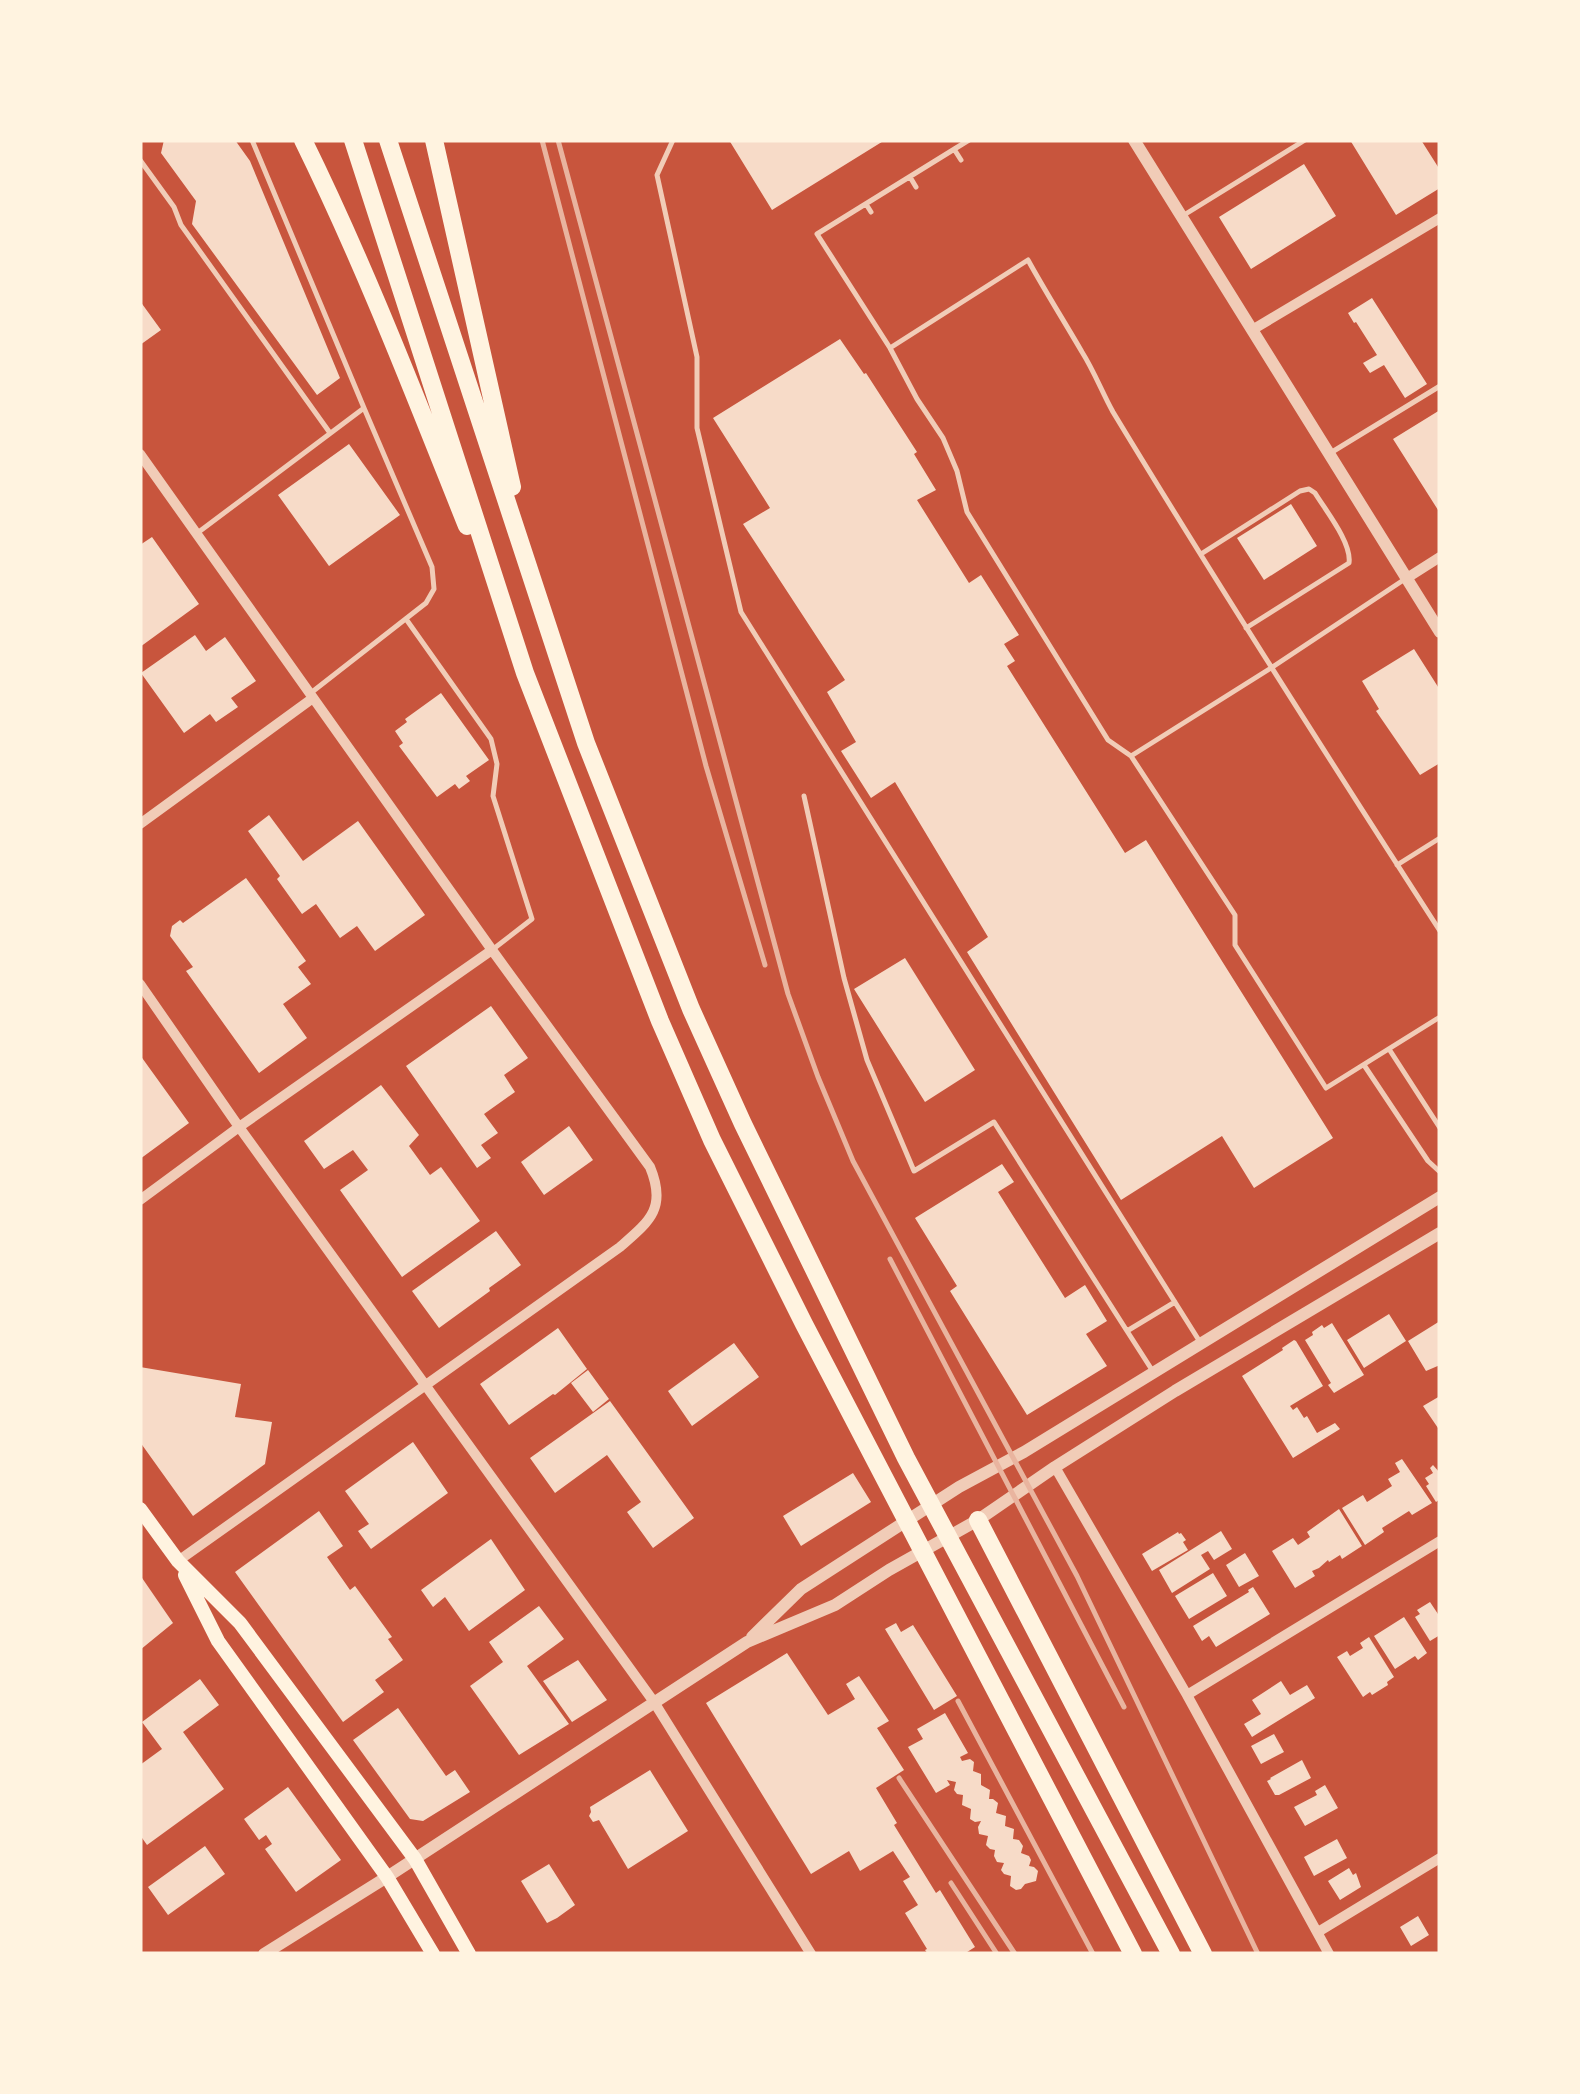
<svg xmlns="http://www.w3.org/2000/svg" width="1580" height="2094" font-family="Figtree,sans-serif">
	<style>
		.building { fill: #f7dbc8 }
		.lines { fill: none; stroke-linecap: round; stroke-linejoin: round }
		.service { stroke: #f1ccb7; stroke-width: 5 }
		.minor { stroke: #f1ccb7; stroke-width: 10 }
		.tertiary { stroke: #f1ccb7; stroke-width: 12 }
		.secondary { stroke: #fff3e0; stroke-width: 14 }
		.motorway { stroke: #fff3e0; stroke-width: 18 }
		.rail { stroke: #e9b49f; stroke-width: 5 }
	</style>
	<rect width="100%" height="100%" fill="#c8553d"/>
	<path class="building" d="M164,140H235L250,161L340,378L317,395L192,224L196,201L161,153Z
		M729,140H885L772,210Z
		M1350,140H1421L1440,170V188L1396,215Z
		M1304,164L1336,216L1251,269L1219,217Z
		M1372,298L1427,384L1405,398L1384,365L1370,373L1363,363L1377,355L1356,322L1354,323L1348,313Z
		M140,301L161,330L140,345Z
		M840,339L864,374L866,373L917,452L914,454L936,490L917,500L969,583L981,575L1019,635L1004,644L1015,661L1007,666L1125,853L1146,840L1333,1138L1254,1188L1222,1136L1121,1200L967,952L988,937L895,782L871,798L841,751L856,742L827,692L845,680L743,524L770,508L713,418Z
		M1440,410V509L1438,510L1393,439Z
		M349,444L400,515L329,566L278,495Z
		M1291,504L1317,546L1264,580L1237,538Z
		M152,537L199,604L140,647V545Z
		M195,635L206,651L225,637L256,681L231,698L238,707L216,722L210,714L184,733L141,673Z
		M1414,649L1440,690V763L1420,775L1376,711L1379,709L1362,681Z
		M441,693L489,760L466,776L470,781L459,789L455,784L437,797L399,746L403,743L395,731L407,722L405,719Z
		M269,815L303,861L358,821L425,915L375,951L357,926L340,938L316,904L302,914L277,879L280,876L248,831Z
		M246,878L306,961L298,967L311,984L283,1004L307,1038L259,1073L186,971L193,967L170,936L172,926L180,920L183,923Z
		M905,958L975,1070L925,1102L854,989Z
		M491,1006L528,1058L504,1075L515,1092L484,1114L498,1133L481,1145L491,1158L477,1168L406,1066Z
		M140,1055L189,1123L140,1159Z
		M381,1085L419,1135L409,1146L430,1175L441,1167L480,1221L402,1277L340,1190L368,1170L353,1150L324,1169L304,1141Z
		M569,1126L593,1160L544,1195L521,1162Z
		M1002,1164L1014,1182L998,1192L1065,1298L1085,1285L1107,1321L1086,1334L1107,1366L1027,1415L950,1291L957,1286L915,1218Z
		M496,1231L521,1265L489,1288L490,1291L439,1328L412,1291Z
		M1389,1314L1406,1341L1364,1368L1347,1340Z
		M1440,1321V1365L1426,1371L1408,1341Z
		M1332,1323L1364,1375L1334,1393L1328,1385L1331,1383L1305,1340L1313,1335L1312,1332L1322,1325L1324,1328Z
		M558,1328L587,1369L555,1395L553,1394L509,1425L480,1384Z
		M1294,1340L1296,1341L1323,1386L1290,1406L1293,1410L1297,1407L1304,1418L1307,1416L1317,1433L1335,1423L1340,1429L1293,1458L1242,1376L1283,1350L1282,1348Z
		M734,1343L759,1377L692,1426L668,1391Z
		M140,1367L241,1384L235,1417L272,1422L265,1464L193,1516L140,1442Z
		M588,1370L609,1399L593,1412L571,1383Z
		M1440,1396V1431L1423,1406Z
		M610,1401L694,1518L653,1548L627,1512L641,1502L607,1455L555,1493L530,1458Z
		M413,1442L448,1493L371,1549L358,1531L369,1524L345,1491Z
		M1402,1459L1432,1503L1412,1515L1409,1511L1382,1528L1384,1532L1365,1545L1342,1508L1363,1495L1367,1502L1392,1486L1388,1479L1400,1472L1395,1463Z
		M1433,1465L1440,1473V1499L1436,1502L1426,1486L1429,1484L1425,1478L1433,1473L1430,1468Z
		M853,1473L871,1502L801,1546L783,1516Z
		M1339,1509L1362,1546L1342,1559L1340,1555L1329,1562L1328,1560L1319,1568L1312,1571L1315,1576L1295,1588L1272,1551L1293,1538L1298,1545L1310,1537L1307,1532Z
		M319,1511L343,1546L327,1557L350,1590L355,1586L392,1637L388,1639L403,1660L375,1680L384,1692L343,1722L235,1572Z
		M1221,1531L1232,1549L1214,1560L1208,1551L1201,1555L1210,1569L1172,1593L1159,1570Z
		M1178,1532L1179,1534L1181,1533L1186,1540L1183,1542L1188,1550L1152,1571L1142,1554Z
		M491,1539L525,1590L469,1631L445,1597L433,1607L421,1590Z
		M1245,1553L1259,1576L1239,1587L1226,1565Z
		M1213,1573L1227,1596L1189,1619L1175,1596Z
		M140,1575L173,1623L140,1650Z
		M1253,1587L1270,1614L1216,1647L1209,1636L1202,1641L1193,1626L1249,1592L1248,1590Z
		M1430,1602L1440,1617V1635L1430,1641L1415,1617L1420,1614L1417,1610Z
		M539,1606L564,1639L527,1666L569,1724L519,1755L470,1686L503,1662L489,1642Z
		M1404,1617L1427,1653L1418,1660L1415,1656L1395,1669L1374,1636Z
		M896,1623L901,1632L913,1625L957,1696L934,1710L885,1629Z
		M1369,1637L1394,1677L1387,1682L1388,1685L1372,1695L1370,1692L1363,1697L1337,1657L1347,1651L1350,1656L1363,1648L1360,1643Z
		M787,1653L828,1715L855,1699L846,1684L859,1676L889,1721L877,1728L904,1770L876,1788L897,1823L894,1825L936,1893L940,1890L975,1947L964,1954H928L925,1950L927,1949L905,1913L918,1905L903,1881L910,1877L893,1851L860,1871L849,1851L811,1874L706,1703Z
		M578,1660L607,1700L572,1722L543,1681Z
		M200,1679L219,1705L183,1732L224,1789L147,1845L140,1835V1765L162,1749L142,1722Z
		M1281,1681L1290,1695L1307,1685L1315,1698L1252,1737L1244,1724L1261,1714L1252,1700Z
		M398,1708L446,1776L455,1770L470,1792L423,1821L410,1819L353,1740Z
		M945,1713L968,1753L960,1757L962,1761L970,1759L974,1762L973,1771L981,1774V1785L990,1790L989,1799H993L998,1803L996,1813L1006,1816L1005,1826L1014,1829L1013,1839L1019,1840L1023,1846L1021,1853L1029,1856L1031,1860L1029,1866L1034,1867L1038,1871L1036,1881L1025,1884L1021,1889L1016,1890L1010,1886L1011,1876L1004,1874L1001,1870L1004,1863L997,1862L994,1856L995,1850L990,1849L986,1845L988,1836L979,1834L978,1827L981,1821L975,1822L970,1819L971,1809L962,1805L963,1795L957,1794L954,1790L956,1782L947,1780L950,1785L936,1793L908,1747L923,1739L917,1729Z
		M1274,1734L1284,1752L1261,1764L1251,1746Z
		M1302,1760L1311,1778L1279,1795H1275L1267,1781L1271,1779L1270,1778Z
		M650,1770L688,1831L628,1869L599,1820L593,1822L589,1816L591,1812L590,1807Z
		M1325,1785L1338,1808L1305,1826L1294,1807L1317,1795L1315,1791Z
		M288,1787L341,1860L296,1892L265,1849L272,1844L266,1835L259,1840L244,1819Z
		M1337,1839L1347,1858L1314,1876L1304,1857Z
		M205,1846L225,1874L168,1915L148,1887Z
		M549,1864L575,1905L557,1918L547,1923L521,1881Z
		M1349,1868L1353,1875L1356,1873L1361,1887L1340,1900L1328,1881Z
		M1418,1916L1429,1935L1411,1946L1400,1927Z"/>
	<g class="lines">
		<path class="service" d="M673,140L657,175L697,357V428L741,612L1200,1342
			M969,140L817,234L890,348L917,399L943,438L957,471L967,512L1108,740L1131,756
			M954,149L961,160
			M140,160L174,207L181,225L330,433
			M910,177L916,187
			M866,204L871,212
			M1184,215L1305,140
			M890,348L1028,260C1045,291 1064,321 1082,352C1094,371 1102,392 1113,412C1219,587 1329,759 1440,931
			M1332,452L1440,386
			M196,534L364,408L252,140
			M1201,554L1300,491L1309,489L1315,493C1326,511 1352,543 1349,563L1246,628
			M1405,579L1271,668L1131,756L1235,915V945L1326,1088L1440,1017
			M406,619L491,739L497,764L493,796L532,919L492,950
			M312,692L426,603L434,589L432,567L364,408
			M804,796L844,978L867,1060L914,1171L994,1122L1127,1331
			M1397,865L1440,838
			M1389,1049L1440,1128
			M1364,1065L1428,1161L1440,1172
			M1152,1370L1127,1331L1175,1302"/>
		<path class="minor" d="M1252,330L1440,218
			M140,454L492,950L650,1167C667,1208 650,1221 620,1247L178,1561
			M1407,578L1440,557
			M140,824L313,698
			M140,984L239,1127L654,1702L811,1954
			M140,1200L239,1127L492,950
			M1055,1467L1187,1695L1329,1954
			M1187,1695L1440,1541
			M1318,1932L1440,1858"/>
		<path class="tertiary" d="M1134,140L1440,632
			M752,1637L801,1589L959,1487L1024,1452L1440,1197
			M264,1954L387,1877L747,1642L835,1605L889,1570L978,1520L1055,1467L1175,1391L1440,1233"/>
		<path class="secondary" d="M140,1509L178,1561L240,1623L415,1859L469,1954
			M185,1575L218,1641L387,1877L433,1954"/>
		<path class="motorway" d="M303,140C365,266 415,396 467,526
			M353,140L525,673L660,1021L712,1140L804,1324L1133,1954
			M388,140L586,743L691,1009L743,1124L906,1458L1171,1954
			M434,140L512,487
			M978,1520L1203,1954"/>
		<path class="rail" d="M542,140L706,766L765,965
			M558,140L788,994L818,1077L853,1161L1077,1576L1258,1954
			M890,1259L1124,1707
			M958,1701L1093,1954
			M899,1778L1015,1954
			M951,1883L997,1954"/>
	</g>
	<rect width="1580" height="2094" fill="none" stroke="#fff3e0" stroke-width="285"/>
</svg>
